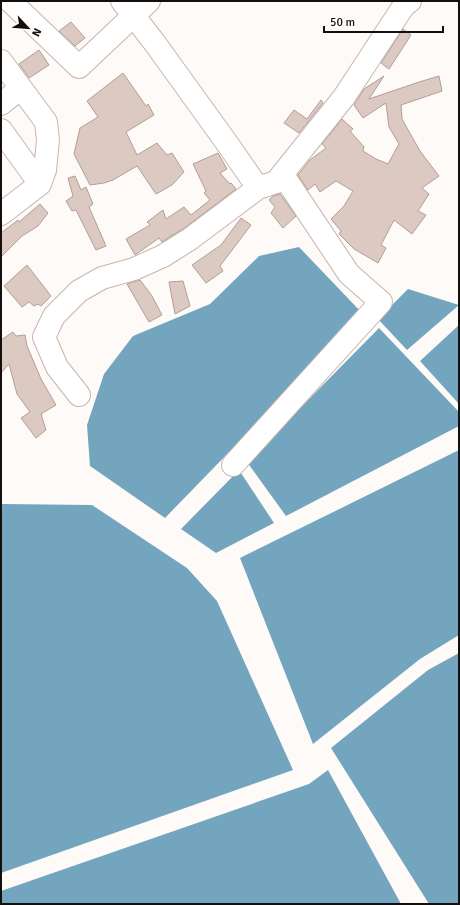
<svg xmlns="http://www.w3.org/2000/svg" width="460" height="905" font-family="Signika,sans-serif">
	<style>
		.water { fill: #73a5bf }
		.building { fill: #dccac2; stroke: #b09f97 }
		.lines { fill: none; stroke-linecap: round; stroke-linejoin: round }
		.minor-casing { stroke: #c6b5ad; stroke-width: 24 }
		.minor { stroke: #fff; stroke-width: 22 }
	</style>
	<rect width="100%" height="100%" fill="#fefaf8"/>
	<path class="water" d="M299,247L363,314L165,518L90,466L87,425L104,374L133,336L210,304L259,256Z
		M408,289L459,305L407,350L378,319Z
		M459,325V404L420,361Z
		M379,328L459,412V426L286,516L247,462Z
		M459,450V635L420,659L313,744L240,558Z
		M239,470L274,523L216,553L181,529Z
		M1,504L92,505L187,568L217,601L293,770L1,873Z
		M459,653V904H429L331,748L428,670Z
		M328,770L401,904H1V891L309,784Z"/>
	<path class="building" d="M71,22L85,38L75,46L59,31Z
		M403,29L411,35L389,69L381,63Z
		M39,50L49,65L29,78L19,64Z
		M123,73L146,106L148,104L154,115L126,132L137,155L157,143L167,155L172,153L184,172L172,185L156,194L137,166L113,180L104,183L90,185L74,154L80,128L98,117L87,101Z
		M384,76L369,99L419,82L439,76L442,91L401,105L402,119L420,151L439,176L422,188L429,194L418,211L426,215L412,234L394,220L381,245L386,248L378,263L354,249L339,234L341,231L331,219L344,206L353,191L336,181L320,192L315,184L308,190L298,175L310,160L326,148L322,144L342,119L353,129L350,131L364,147L363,151L376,159L388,164L399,144L389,127L386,103L363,118L354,105L364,89Z
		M321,100L323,103L299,133L284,123L294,110L307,119Z
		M218,153L227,169L220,173L230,184L231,183L236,189L183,229L171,236L170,235L171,236L162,242L159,238L135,255L126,239L150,225L147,222L163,210L166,219L184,207L191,215L210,200L204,193L206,191L193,164Z
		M75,176L81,190L86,187L93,204L89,207L106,246L96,250L76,210L72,211L66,201L73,196L68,178Z
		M280,194L296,216L283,228L271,213L275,207L269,200L273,196Z
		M40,204L48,213L38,226L22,236L1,257V233L18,220L19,222Z
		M241,218L251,225L220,266L223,271L206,283L192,265L221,245Z
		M27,265L51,296L41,306L38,304L34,306L29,302L22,307L4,286Z
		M140,280L152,296L162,315L149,322L127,284Z
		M183,281L190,306L175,314L169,282Z
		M13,332L16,336L25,335L27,346L41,379L56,405L41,414L46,430L36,438L21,418L30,412L17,394L9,364L1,373V340Z"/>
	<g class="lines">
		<g class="minor-casing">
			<path id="minor" d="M10,1L79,67L149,1
				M122,1L154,42L229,146L258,188
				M1,61L46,122L48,140L45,170L40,184L1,214
				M1,104L21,88
				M1,130L40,184
				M79,395L57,367L44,337L54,316L79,291L102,278L134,269L163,256L190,239L258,188L276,182L344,97L403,7L410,1
				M233,465L381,302L349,274L283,175"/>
		</g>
		<use href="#minor" class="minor"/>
	</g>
	<rect width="460" height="905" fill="none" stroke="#140e0c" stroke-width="4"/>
	<g transform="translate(28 28) rotate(116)" stroke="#ffffff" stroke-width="3" paint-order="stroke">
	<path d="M0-3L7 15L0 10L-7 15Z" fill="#140e0c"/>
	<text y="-6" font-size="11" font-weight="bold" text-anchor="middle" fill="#140e0c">N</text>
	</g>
	<path d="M324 26v6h119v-6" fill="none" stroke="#140e0c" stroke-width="2"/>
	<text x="330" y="26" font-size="12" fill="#140e0c" stroke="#ffffff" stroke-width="3" paint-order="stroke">50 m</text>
</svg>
